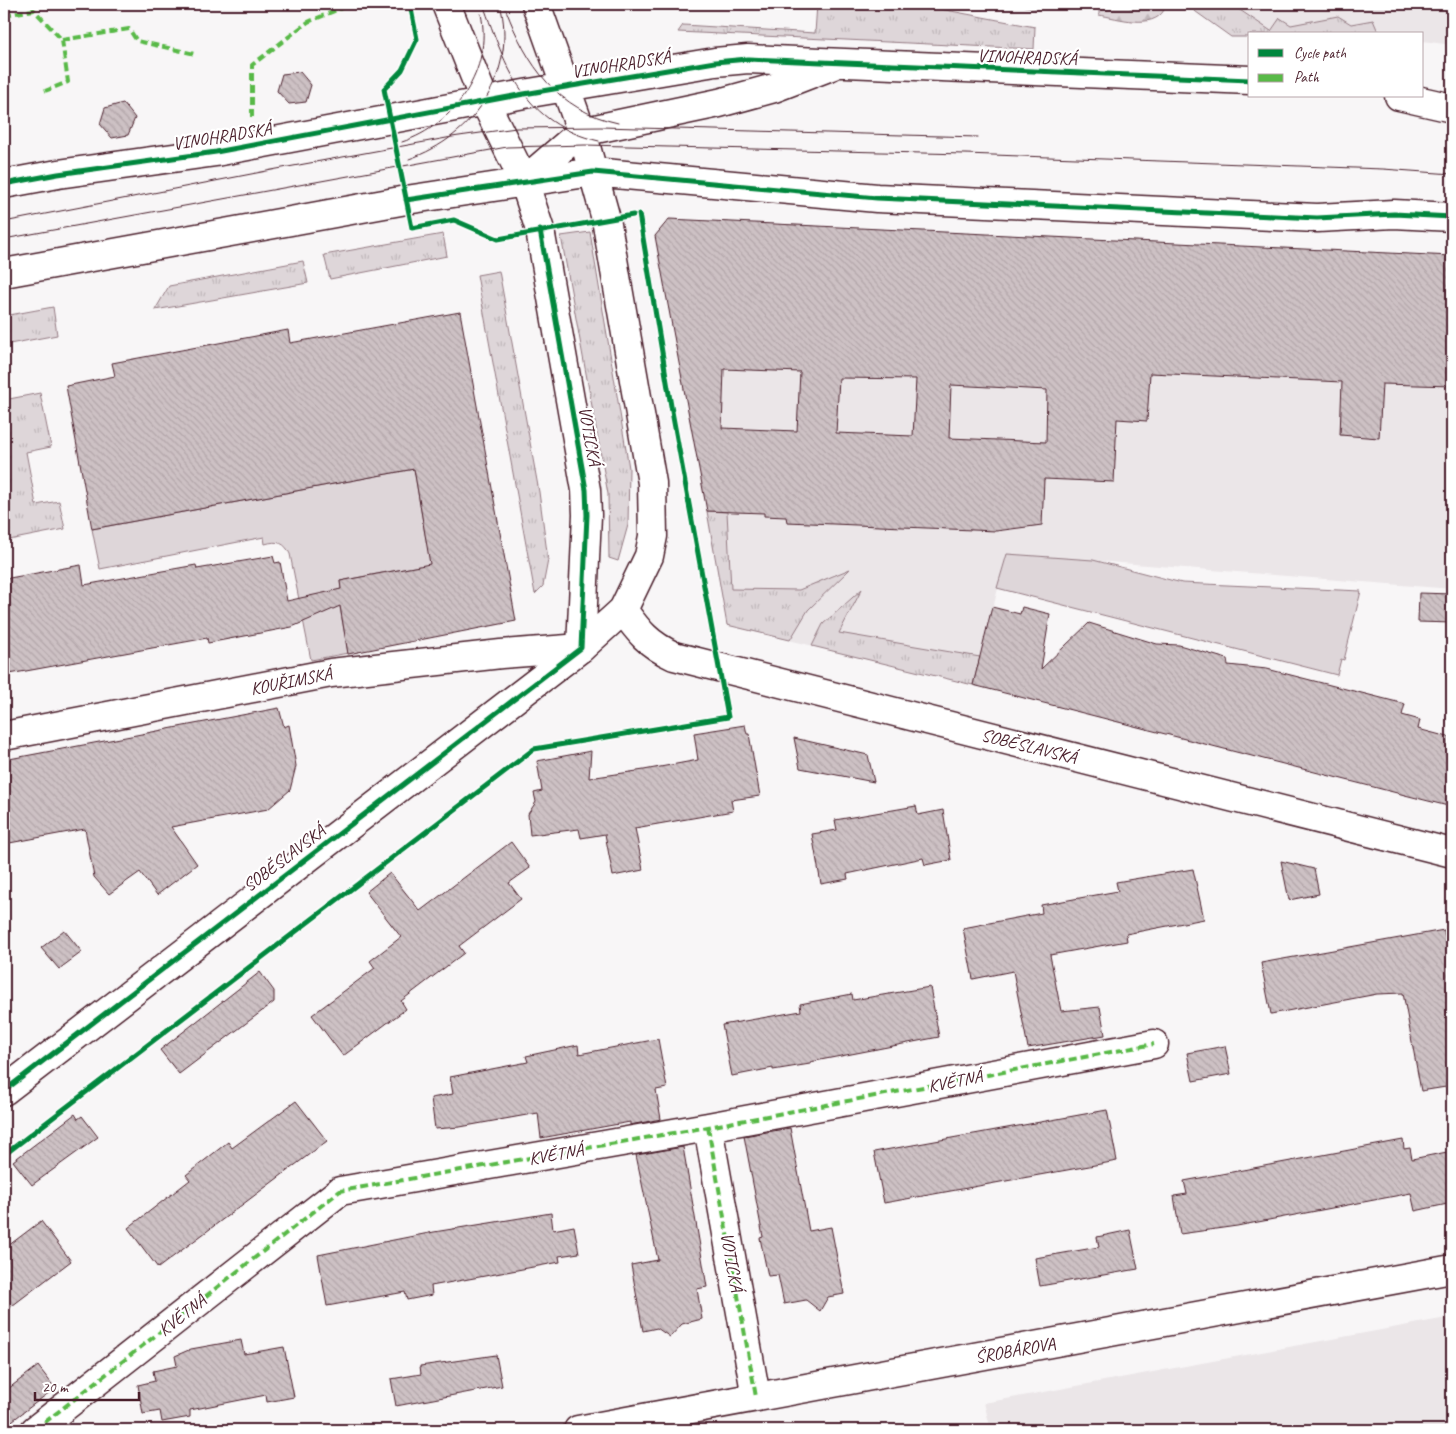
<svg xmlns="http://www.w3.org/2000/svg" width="1456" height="1434" font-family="Caveat,sans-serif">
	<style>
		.built { fill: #ebe6e8 }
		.grass { fill: url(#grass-tufts); stroke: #947a82 }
		.forest { fill: url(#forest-firs); stroke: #947a82 }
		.green { fill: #ded6d9; stroke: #947a82 }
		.building { fill: url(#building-back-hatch); stroke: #4a1f2b; fill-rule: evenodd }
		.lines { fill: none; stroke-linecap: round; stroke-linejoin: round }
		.minor-casing { stroke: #4a1f2b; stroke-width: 31 }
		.secondary-casing { stroke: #4a1f2b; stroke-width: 31 }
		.minor { stroke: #fff; stroke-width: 28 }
		.secondary { stroke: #fff; stroke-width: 28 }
		.tram { stroke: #4a1f2b; stroke-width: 1 }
		.quiet { stroke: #58b947; stroke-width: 4; stroke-dasharray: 8 4; stroke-linecap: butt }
		.cycleway-casing { stroke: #fff; stroke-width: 8 }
		.cycleway { stroke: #00873e; stroke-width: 5 }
		.labels { text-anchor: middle; stroke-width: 4.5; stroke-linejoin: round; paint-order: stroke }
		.street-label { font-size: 18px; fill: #4a1f2b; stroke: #fff }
	</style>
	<defs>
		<pattern id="grass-tufts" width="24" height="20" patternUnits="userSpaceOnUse" patternTransform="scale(1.25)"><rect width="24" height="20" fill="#ded6d9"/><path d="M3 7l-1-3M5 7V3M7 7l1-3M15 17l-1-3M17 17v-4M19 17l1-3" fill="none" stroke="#c0b7ba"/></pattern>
		<pattern id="forest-firs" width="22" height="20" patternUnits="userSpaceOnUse" patternTransform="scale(1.25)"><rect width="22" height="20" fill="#ded6d9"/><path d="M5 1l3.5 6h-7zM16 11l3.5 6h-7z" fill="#c0b7ba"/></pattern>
		<pattern id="building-back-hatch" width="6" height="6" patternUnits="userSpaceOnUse" patternTransform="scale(1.25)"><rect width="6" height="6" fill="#cdc1c4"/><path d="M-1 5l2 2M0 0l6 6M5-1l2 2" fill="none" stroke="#b2a5a9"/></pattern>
	</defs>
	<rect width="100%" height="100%" fill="#f8f6f7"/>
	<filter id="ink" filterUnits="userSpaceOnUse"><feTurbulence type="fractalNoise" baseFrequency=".02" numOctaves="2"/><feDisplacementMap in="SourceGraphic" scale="10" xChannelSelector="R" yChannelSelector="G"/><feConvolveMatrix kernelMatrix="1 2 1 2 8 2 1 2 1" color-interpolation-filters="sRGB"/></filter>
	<g filter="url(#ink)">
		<path class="built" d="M1231,4H1452V45L1422,41V34H1379L1351,24L1338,16L1271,31Z
			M669,219L1452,256V589L1007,554L973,685L727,625L661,266L658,263L655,236Z
			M1452,1317V1430H991L984,1403Z"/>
		<path class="grass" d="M817,4H914L1035,27L1034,49L678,32L683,25L815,33Z
			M1015,4H1051L1041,9Z
			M1185,4H1231L1271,31L1280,18L1291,25L1338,16L1351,24L1373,20L1379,34H1250V37H1231Z
			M590,232L629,468L628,525L618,561L609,558L608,494L561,236Z
			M443,234L447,256L330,279L324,255Z
			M303,261L308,283L155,310L169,286Z
			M499,271L539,492L548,560L543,586L535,594L477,275Z
			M53,307L57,335L4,345V316Z
			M40,393L51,447L26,452L36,505L59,501L65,529L4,541V400Z
			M707,511L727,512L731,589L799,590L850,569L808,610L790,640L727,625Z
			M862,589L839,633L980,657L973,685L812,646L823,624Z"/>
		<path class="forest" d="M1099,4H1158L1164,10C1153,30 1118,18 1099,15Z"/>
		<path class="green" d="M414,469L425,534L435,571L419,566L340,581L341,589L337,590L348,653L311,660L290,554C285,543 278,540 265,544L264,537L100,569L92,529Z
			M1007,554L1093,560L1182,583L1361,591L1344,660L1341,659L1337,675L997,588Z"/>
		<path class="building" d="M300,72L311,85L306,102L289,104L277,91L282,74Z
			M123,103L135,118L128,135L112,138L100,124L105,108Z
			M669,219L1452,256V386L1382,384L1379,438L1340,435L1342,382L1150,373L1147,421L1117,419L1114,482L1044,479L1042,525L996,531L787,522L786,517L764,516V513L707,511L655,236ZM724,369L800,372L797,431L722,428ZM839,378L916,379L913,436L836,433ZM951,385L1047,390L1046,442L949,438Z
			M460,312L516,621L348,654L340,606L292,627L208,643L207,638L4,675V579L81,565L84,585L196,565L197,569L273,556L275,563L280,562L287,601L341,589L340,581L430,564L414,469L92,529L66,386L115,376L112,363L288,330L290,343Z
			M1419,593L1452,594V623L1418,622Z
			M992,607L1020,614L1022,607L1050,614L1041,669L1089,623L1157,644L1179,645L1227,659L1228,665L1267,669L1405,704L1402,715L1420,720L1418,729L1452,738V807L973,685Z
			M279,708L284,727L289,725L296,766L290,790L268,809L171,827L197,864L157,895L140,872L109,894L94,877L85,829L4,844V760Z
			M745,725L747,734H749L760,796L731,800L733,811L635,828L643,870L613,876L605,834L581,838L579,829L530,835L528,814L536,802L534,793L542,791L537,761L591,751L589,778L644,770L698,760L694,733Z
			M794,738L868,755L874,782L800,768Z
			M916,806L918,815L943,810L951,860L925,865L923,858L847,874L848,879L821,884L812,834L837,830L835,820Z
			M511,842L530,868L509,883L521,899L459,946L464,953L401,1001L406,1009L343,1056L312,1015L375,968L370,961L401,937L366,892L390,873L420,911Z
			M1281,861L1314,869L1319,894L1289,900Z
			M1193,869L1204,919L1126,934L1127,941L1050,955L1061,1011L1100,1007L1105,1035L1028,1048L1013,971L973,979L963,928L1042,913L1041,905L1118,891L1116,882Z
			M64,930L82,952L59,969L41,948Z
			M1444,930L1452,972V1086L1421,1091L1403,993L1377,994L1271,1014L1261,963Z
			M260,972L274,991V1002L179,1074L160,1050Z
			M930,987L939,1037L810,1062V1064L773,1070V1068L732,1076L722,1025L801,1011L800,1004L852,994L853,1000Z
			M658,1039L667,1088L656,1090L661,1119L630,1125V1122L541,1138L538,1113L460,1127L435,1129L431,1098L453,1094L450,1077L528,1062L526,1056L578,1045L579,1054Z
			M1225,1046L1231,1074L1193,1081L1187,1053Z
			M296,1101L327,1141L158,1268L128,1228L190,1180L186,1175L228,1142L232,1148Z
			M1107,1110L1117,1161L884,1203L874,1152Z
			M75,1114L78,1119L82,1116L98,1137L32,1185L13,1161Z
			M790,1128L809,1231L831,1227L844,1294L828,1297L820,1311L806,1300L784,1304L778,1275L768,1276L760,1238L763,1237L744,1136Z
			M1403,1140L1404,1149L1410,1148L1412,1159L1452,1151V1203L1415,1211L1411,1193L1237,1226L1180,1234L1174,1196L1187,1194L1184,1181Z
			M683,1147L707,1287L697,1289L702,1319L682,1324L670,1337L657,1328L643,1331L631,1265L658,1260L636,1155Z
			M551,1213L553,1230L574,1226L579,1253L559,1256L560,1262L431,1286L432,1295L407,1300L405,1292L327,1306L318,1255L434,1232Z
			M41,1221L71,1261L4,1312V1249Z
			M1130,1230L1138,1269L1040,1286L1035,1258L1099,1247L1097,1237Z
			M241,1340L244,1354L284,1347L294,1397L267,1402L266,1395L190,1410V1417L162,1422L160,1411L143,1414L138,1385L155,1381L153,1371L177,1366L175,1356L191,1349Z
			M496,1355L502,1386L396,1406L391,1379L421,1374L420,1366Z
			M38,1366L55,1388L4,1427V1392Z"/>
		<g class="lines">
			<g class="minor-casing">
				<path id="minor" d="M623,610C639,632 648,644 674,656L1452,853
					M4,736L331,673L501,654L581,648
					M708,1127L756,1397
					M35,1430L340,1191L708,1127L1154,1044
					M578,1430L1452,1269"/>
			</g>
			<g class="secondary-casing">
				<path id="secondary" d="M446,4L485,102L524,181L540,230L586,490L587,515L581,648
					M1399,96L1452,108
					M524,181L581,132L719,103L774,88L831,66
					M4,184L58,174L216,152L524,94L715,62L748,59L1250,80
					M4,273L406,200L593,172L877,198L1317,218L1394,214L1452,217
					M4,1091L581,648L623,610L649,556L653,536L652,483L606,219L583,136L536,4"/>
			</g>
			<use href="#minor" class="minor"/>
			<use href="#secondary" class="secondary"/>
			<path class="tram" d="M483,4C506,68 524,124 599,141
				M506,10C527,65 557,110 618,123
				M402,142C455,125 493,69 481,14
				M409,159C474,137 518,73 500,4
				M4,222L277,169L452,137L516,128L601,127L978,137
				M4,239L507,147L585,145L965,154L1383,169L1452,174"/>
			<path class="quiet" d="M4,15L34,10L62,40L68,82L45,91
				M62,40L129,29L137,41L195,54
				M252,117V65L308,22L351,4
				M708,1127L756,1397
				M35,1430L340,1191L708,1127L1154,1044"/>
			<g class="cycleway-casing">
				<path id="cycleway" d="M410,4L417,39L402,70L384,89L412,228L454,220L498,239L633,215
					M4,184L58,174L216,152L524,94L715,62L748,59L1250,80
					M406,200L593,172L877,198L1317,218L1394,214L1452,217
					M4,1091L581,648L587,515L586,490L540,230
					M4,1155L534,749L728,717L671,406L639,214"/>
			</g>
			<use href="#cycleway" class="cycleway"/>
		</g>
	</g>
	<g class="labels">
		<g class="street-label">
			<text transform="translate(1027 57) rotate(2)" y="6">VINOHRADSKÁ</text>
			<text transform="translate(621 64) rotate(-9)" y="6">VINOHRADSKÁ</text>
			<text transform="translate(222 136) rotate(-9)" y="6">VINOHRADSKÁ</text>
			<text transform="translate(590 436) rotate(80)" y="6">VOTICKÁ</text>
			<text transform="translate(291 681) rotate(-11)" y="6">KOUŘIMSKÁ</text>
			<text transform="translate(1029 746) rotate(14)" y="6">SOBĚSLAVSKÁ</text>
			<text transform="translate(284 858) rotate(-37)" y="6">SOBĚSLAVSKÁ</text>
			<text transform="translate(955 1081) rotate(-11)" y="6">KVĚTNÁ</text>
			<text transform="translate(556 1154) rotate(-10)" y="6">KVĚTNÁ</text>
			<text transform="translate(732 1262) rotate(80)" y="6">VOTICKÁ</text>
			<text transform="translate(182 1315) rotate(-38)" y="6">KVĚTNÁ</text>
			<text transform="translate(1015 1350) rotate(-10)" y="6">ŠROBÁROVA</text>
		</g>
	</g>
	<rect width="1456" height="1434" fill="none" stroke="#fff" stroke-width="20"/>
	<rect x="10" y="10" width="1436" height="1414" fill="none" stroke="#4a1f2b" stroke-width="2" filter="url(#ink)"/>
	<rect x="1248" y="32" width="175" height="65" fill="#ffffff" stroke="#b7a5aa"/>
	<rect x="1258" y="49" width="25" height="8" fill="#00873e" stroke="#b7a5aa"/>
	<text x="1294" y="58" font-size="15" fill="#4a1f2b">Cycle path</text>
	<rect x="1258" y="74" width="25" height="8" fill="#58b947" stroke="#b7a5aa"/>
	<text x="1294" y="82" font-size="15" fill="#4a1f2b">Path</text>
	<path d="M35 1392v8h104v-8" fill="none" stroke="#4a1f2b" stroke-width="2.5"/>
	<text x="42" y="1392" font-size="15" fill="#4a1f2b" stroke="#ffffff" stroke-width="4" paint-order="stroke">20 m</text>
</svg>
